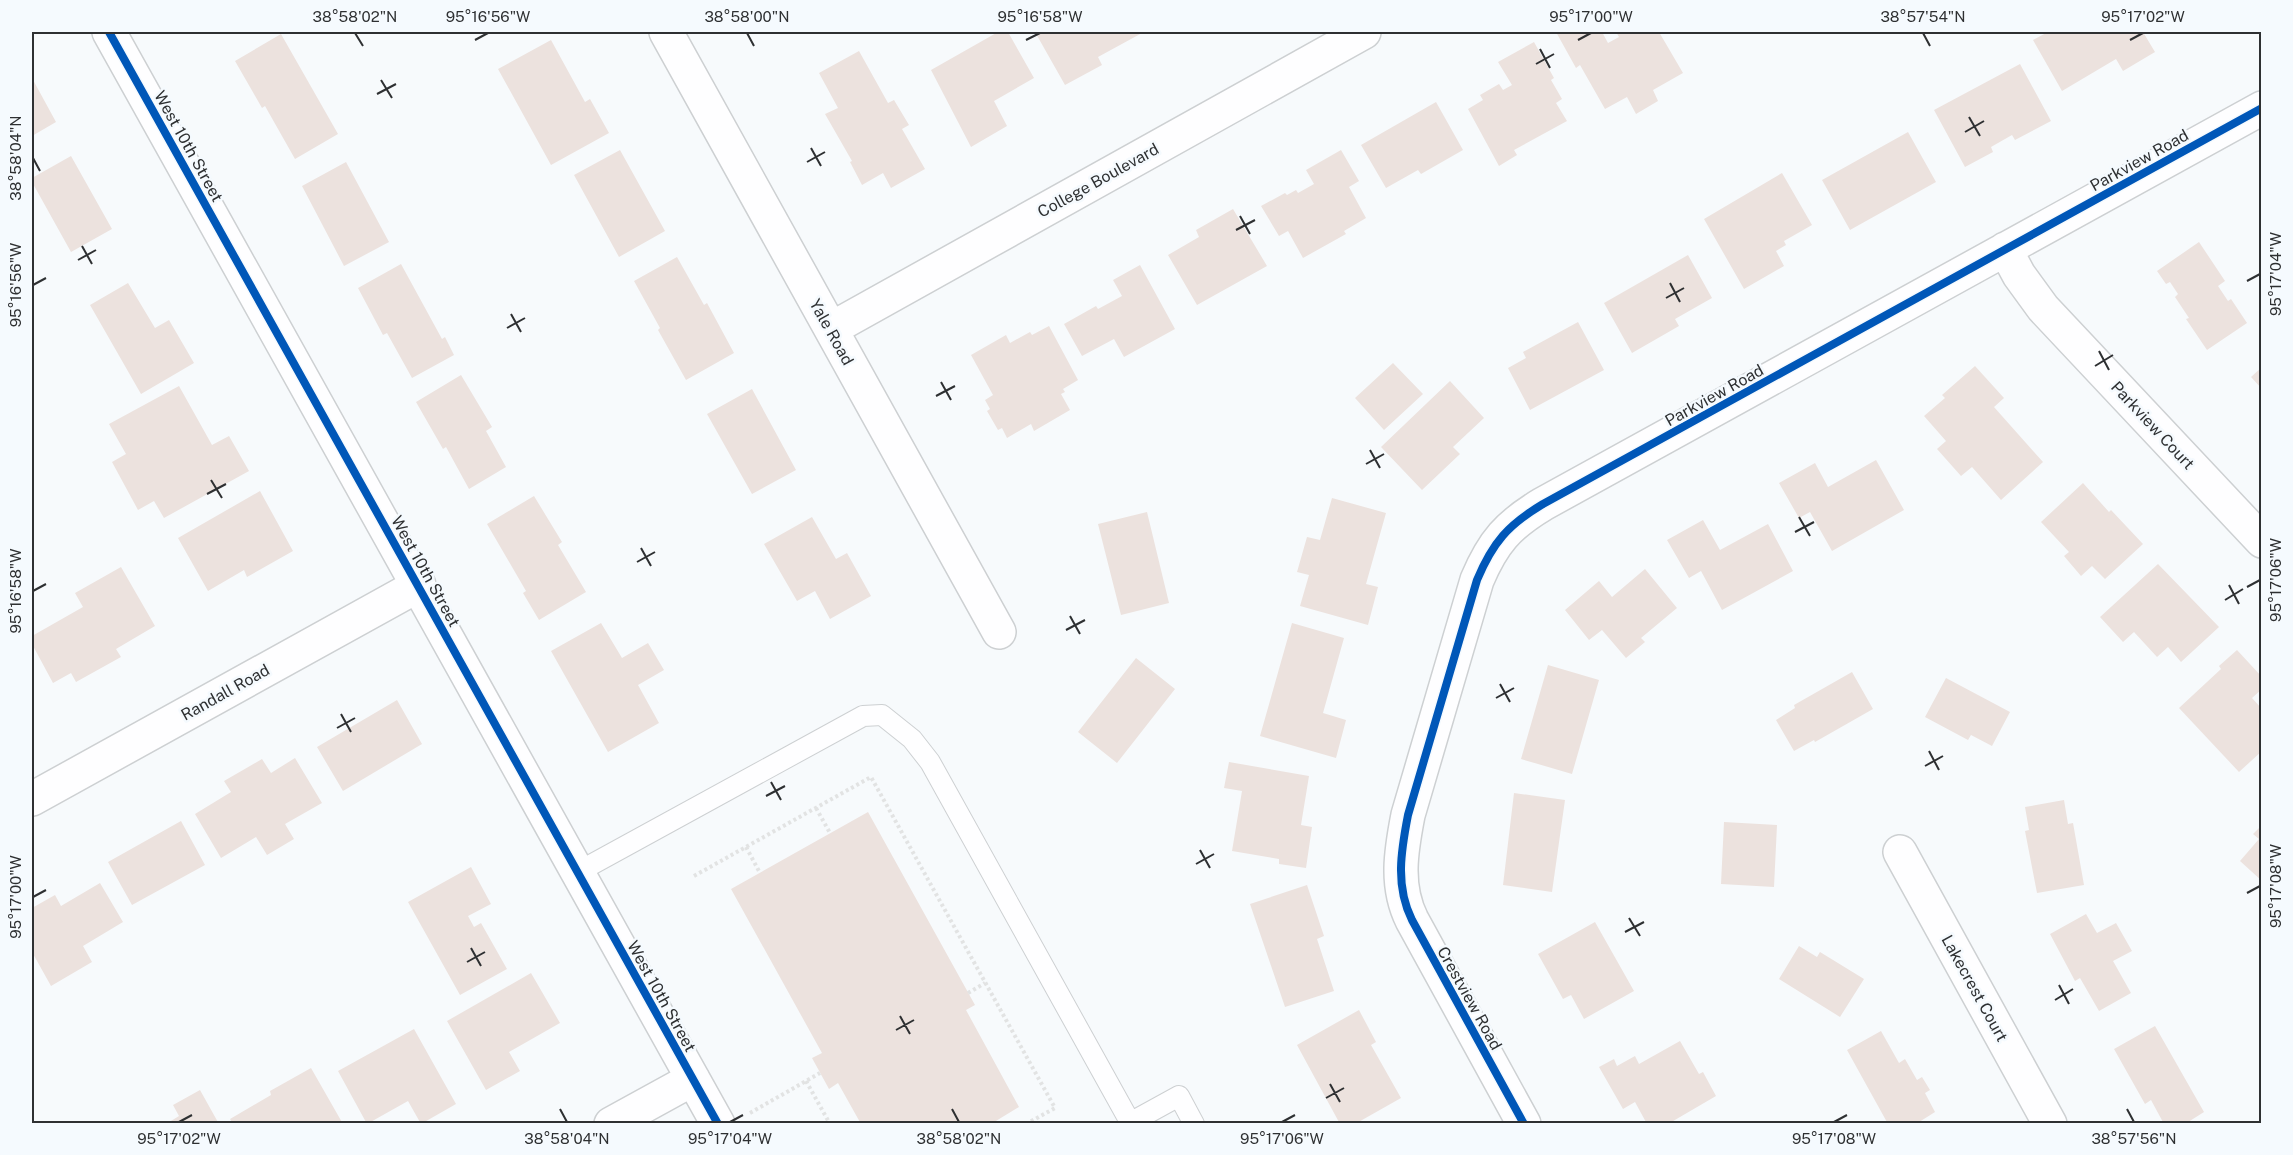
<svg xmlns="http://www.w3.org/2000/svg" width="2293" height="1155" font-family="'Public Sans',sans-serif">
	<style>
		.building { fill: #ece2de }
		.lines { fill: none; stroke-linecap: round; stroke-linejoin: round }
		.service-casing { stroke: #cdd0d2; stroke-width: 22 }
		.minor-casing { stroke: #cdd0d2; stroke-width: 36 }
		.path { stroke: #e2e3e3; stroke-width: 4; stroke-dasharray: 3 3; stroke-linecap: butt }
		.service { stroke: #fefeff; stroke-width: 20 }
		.minor { stroke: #fefeff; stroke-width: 33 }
		.cycleway-casing { stroke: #f5fafe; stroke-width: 11 }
		.cycleway { stroke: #0057b8; stroke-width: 8 }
		.ticks { fill: none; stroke: #2e3032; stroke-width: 2 }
		.labels { text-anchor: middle; stroke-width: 5; stroke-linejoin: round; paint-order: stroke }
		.street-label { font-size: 16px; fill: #2e3032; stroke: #f5fafe }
		.neatline { fill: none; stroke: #2e3032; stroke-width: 2 }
		.ticks-label { font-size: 15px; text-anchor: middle; fill: #2e3032 }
	</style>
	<rect width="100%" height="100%" fill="#f7fafc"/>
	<path class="building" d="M998,32H1008L1034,78L994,101L1007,126L971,147L931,70Z
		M1035,32H1141L1142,33L1098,57L1102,65L1065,85Z
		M1556,32H1602L1608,43L1619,37L1616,32H1659L1683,73L1653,90L1658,101L1636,114L1627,97L1605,109L1580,65L1576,68Z
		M2048,32H2143L2155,52L2123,71L2116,59L2062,91L2033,40Z
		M281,34L338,134L295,159L265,106L262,108L235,61Z
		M551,40L585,102L590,99L609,133L551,165L498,69Z
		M1534,42L1554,78L1551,80L1562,99L1556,103L1567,121L1514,150L1517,155L1499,166L1468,109L1483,100L1480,95L1499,84L1503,90L1512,85L1498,62Z
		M859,51L888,103L894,100L909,125L902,129L925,169L891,188L883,173L862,185L850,162L852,161L825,114L838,108L819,73Z
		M2020,64L2051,121L2015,140L2012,135L1991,147L1993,152L1965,167L1934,110Z
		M32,78L56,122L32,136Z
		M1436,102L1463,150L1421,174L1418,170L1386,188L1361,145Z
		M1908,132L1936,182L1850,230L1822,180Z
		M620,150L665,231L619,257L574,175Z
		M1341,150L1359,181L1349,187L1366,218L1344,231L1346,234L1303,258L1288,231L1279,236L1261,206L1285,193L1287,195L1296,190L1298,193L1314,184L1306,170Z
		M71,156L112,229L71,252L32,182V178Z
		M346,162L389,242L344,266L302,186Z
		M1782,173L1812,225L1784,241L1786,245L1776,251L1784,266L1744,289L1704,219Z
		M1233,209L1267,266L1197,305L1168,255L1199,237L1196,230Z
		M2199,242L2225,281L2218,286L2228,301L2231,299L2247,323L2207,350L2186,319L2189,318L2175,297L2178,294L2170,282L2166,284L2157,271Z
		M1688,255L1712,298L1675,319L1679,326L1632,353L1604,303Z
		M677,257L704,305L707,303L734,353L686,380L658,330L660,328L634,281Z
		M401,264L442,339L445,337L454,355L412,378L387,333L383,335L358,288Z
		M1140,265L1175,329L1124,357L1114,339L1082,356L1064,324L1096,306L1098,309L1122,296L1113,280Z
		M128,283L155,328L169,320L194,363L141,394L90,305Z
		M1578,322L1604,370L1530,410L1508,368L1526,358L1523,352Z
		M1049,326L1078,380L1063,389L1065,392L1061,394L1070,410L1034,431L1031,424L1007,438L1002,428L998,430L987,411L990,409L985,400L993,395L971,355L1006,335L1010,343L1030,332L1032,335Z
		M1393,363L1423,394L1384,430L1355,398Z
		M1975,366L2004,398L1994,407L2043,462L2001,500L1972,467L1961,476L1937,449L1946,441L1924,416L1945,398L1942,395Z
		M2262,367V389L2251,377Z
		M461,375L492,427L486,431L506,467L469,489L446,447L443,449L416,402Z
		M1450,381L1484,418L1453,447L1460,454L1422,490L1381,447Z
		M179,386L212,445L229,436L249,471L164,518L154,501L138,510L112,462L126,454L109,424Z
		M752,389L796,470L752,494L707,414Z
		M1876,460L1904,510L1832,551L1810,512L1799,518L1779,483L1815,463L1828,487Z
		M2083,483L2109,512L2111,510L2143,544L2105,579L2092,566L2081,576L2064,556L2069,552L2041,522Z
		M260,491L293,551L247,577L244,570L208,591L178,538Z
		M534,496L562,542L558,545L586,592L539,620L523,593L526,591L487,524Z
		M1332,498L1386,513L1366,584L1378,587L1368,625L1300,606L1309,575L1297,572L1307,537L1320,540Z
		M1147,512L1169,603L1121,615L1098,524Z
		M812,517L836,559L847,553L871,596L830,619L815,591L797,601L764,544Z
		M1703,520L1720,550L1768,524L1793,571L1722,610L1701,571L1689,578L1667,540Z
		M2158,564L2219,627L2181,662L2168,647L2157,657L2134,632L2123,642L2100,617Z
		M121,567L155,626L116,649L121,657L76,682L71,673L53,683L32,644V636L83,607L75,593Z
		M1645,569L1677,608L1641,638L1645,642L1626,658L1602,630L1589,640L1565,610L1599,581L1612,597Z
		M601,623L622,658L648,643L664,670L638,685L659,723L608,752L551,651Z
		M1292,623L1344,638L1323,713L1346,720L1336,758L1260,736Z
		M2237,650L2262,677V689L2252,698L2262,709V751L2239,772L2179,708L2221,669L2219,666Z
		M1136,658L1175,689L1117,763L1078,732Z
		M1548,665L1599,680L1572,774L1521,759Z
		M1852,672L1873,709L1815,742L1814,740L1794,751L1776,720L1795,708L1794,705Z
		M1946,678L2010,712L1992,746L1971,735L1968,740L1925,717Z
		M397,700L422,744L343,791L317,747Z
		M295,758L322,803L285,824L294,839L267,855L256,837L221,858L195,814L231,792L224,781L262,759L271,773Z
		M1229,762L1309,776L1301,825L1312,827L1306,868L1279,864V859L1232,851L1242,791L1224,788Z
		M1514,793L1565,800L1552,892L1503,885Z
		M2064,800L2068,824L2073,823L2084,885L2037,893L2025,831L2029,830L2025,807Z
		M868,812L975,1005L966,1010L1019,1107L991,1124H861L838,1083L829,1089L812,1058L822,1053L731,889Z
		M181,821L205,865L132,905L108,862Z
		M1724,822L1777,825L1774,887L1721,884Z
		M2262,825V881L2240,861L2259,839L2253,834Z
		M471,867L491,904L468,916L474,927L481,923L507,969L460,995L408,902Z
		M100,883L123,922L83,946L92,962L51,986L32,952V908L55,895L61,906Z
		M1307,885L1324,936L1317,939L1334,991L1285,1007L1250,904Z
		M2086,914L2097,933L2116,923L2132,951L2113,961L2131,993L2099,1011L2080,978L2075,981L2050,934Z
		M1595,922L1634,991L1584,1019L1571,995L1563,999L1538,954Z
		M1799,946L1817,957L1820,952L1864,979L1840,1017L1779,979Z
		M531,973L560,1023L509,1052L520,1071L486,1090L447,1021Z
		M1359,1010L1376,1042L1371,1045L1401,1098L1355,1124H1340L1297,1045Z
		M2155,1026L2204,1112L2185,1124H2164L2151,1100L2145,1104L2114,1049Z
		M414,1029L456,1104L421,1124L408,1101L367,1124L338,1071Z
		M1881,1031L1899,1063L1905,1059L1917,1080L1922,1077L1930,1090L1925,1093L1935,1112L1916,1124H1888L1847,1050Z
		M1680,1041L1699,1074L1703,1072L1716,1096L1668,1124H1647L1635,1102L1623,1109L1599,1067L1614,1059L1617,1066L1635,1056L1639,1064Z
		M311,1068L343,1124H233L230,1119L271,1095L270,1091Z
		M200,1090L219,1124H166L179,1116L173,1105Z"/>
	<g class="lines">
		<g class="service-casing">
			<path id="service" d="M578,872L863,716L882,715L912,739L930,762L1130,1122
				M1128,1124L1179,1096L1194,1124"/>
		</g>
		<g class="minor-casing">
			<path id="minor" d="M109,32L718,1124
				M666,32L999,632
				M2005,249L2019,275L2043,308L2262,541
				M831,329L1364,32
				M32,799L419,585
				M1900,852L2050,1124
				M611,1124L693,1079
				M1524,1124L1412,920C1395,886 1401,851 1408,815L1477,580C1493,542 1508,525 1543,504L2262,108"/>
		</g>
		<path class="path" d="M816,808L830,833
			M746,847L760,873
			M694,876L871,777L1055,1108L1026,1124
			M968,993L985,983
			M806,1081L830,1124
			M750,1113L820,1073"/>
		<use href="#service" class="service"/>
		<use href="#minor" class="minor"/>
		<g class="cycleway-casing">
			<path id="cycleway" d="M109,32L718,1124
				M1524,1124L1412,920C1395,886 1401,851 1408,815L1477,580C1493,542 1508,525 1543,504L2262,108"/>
		</g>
		<use href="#cycleway" class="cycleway"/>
	</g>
	<path class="ticks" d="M355,33L363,46M747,33L754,46M1923,33L1930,46M475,40L488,33M1026,40L1040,33M1578,40L1591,33M2130,40L2143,33M1540,49L1550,68M1536,64L1554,54M381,80L392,98M377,94L396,84M1969,117L1980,136M1965,132L1984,121M811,148L821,166M33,158L40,171M807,162L825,152M1240,216L1250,234M1236,230L1255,220M82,246L92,264M78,260L96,250M2247,281L2260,274M1670,283L1680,302M33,285L46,278M1666,298L1684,288M511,314L521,332M507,328L525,318M2099,351L2109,370M2095,366L2113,355M941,382L951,400M936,396L955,386M1370,450L1380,468M1366,464L1384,454M211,480L222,498M207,494L226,484M1799,517L1810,536M1795,532L1814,522M641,548L651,566M637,562L655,552M2229,585L2239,604M2247,587L2260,580M33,591L46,584M2225,600L2243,589M1070,616L1080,634M1066,630L1085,620M1500,684L1510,702M1496,698L1514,688M341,714L351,732M337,728L355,718M1929,751L1939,770M1925,766L1943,756M771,782L781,800M766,796L785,786M1200,850L1210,868M1196,864L1214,854M2247,893L2260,886M33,897L46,890M1629,918L1640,936M1625,932L1644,922M471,948L481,966M467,962L485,952M2059,985L2069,1004M2055,1000L2073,989M900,1016L910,1034M896,1030L914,1020M1330,1084L1340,1102M1326,1098L1344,1088M560,1109L567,1122M952,1109L959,1122M2127,1109L2134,1122M179,1122L192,1115M730,1122L743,1115M1282,1122L1295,1115M1834,1122L1847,1115"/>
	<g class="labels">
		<g class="street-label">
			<text transform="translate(189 146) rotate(61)" y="6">West 10th Street</text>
			<text transform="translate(2139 160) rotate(-29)" y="6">Parkview Road</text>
			<text transform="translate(1098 180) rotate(-29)" y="6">College Boulevard</text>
			<text transform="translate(832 332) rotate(61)" y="6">Yale Road</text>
			<text transform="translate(1714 395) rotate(-29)" y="6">Parkview Road</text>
			<text transform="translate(2153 425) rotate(47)" y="6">Parkview Court</text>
			<text transform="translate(426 571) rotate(61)" y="6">West 10th Street</text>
			<text transform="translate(225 692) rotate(-29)" y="6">Randall Road</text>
			<text transform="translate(1975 988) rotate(61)" y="6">Lakecrest Court</text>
			<text transform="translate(662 996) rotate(61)" y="6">West 10th Street</text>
			<text transform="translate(1470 998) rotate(61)" y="6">Crestview Road</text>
		</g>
	</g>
	<rect width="2293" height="1155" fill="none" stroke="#f5fafe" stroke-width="66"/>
	<rect x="33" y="33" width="2227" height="1089" class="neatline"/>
	<g class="ticks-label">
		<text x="355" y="22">38°58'02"N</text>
		<text x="488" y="22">95°16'56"W</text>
		<text x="747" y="22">38°58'00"N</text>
		<text x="1040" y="22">95°16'58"W</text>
		<text x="1591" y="22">95°17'00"W</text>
		<text x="1923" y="22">38°57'54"N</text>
		<text x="2143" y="22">95°17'02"W</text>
		<text transform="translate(16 158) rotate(-90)" y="5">38°58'04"N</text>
		<text transform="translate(2276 274) rotate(-90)" y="5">95°17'04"W</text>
		<text transform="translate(16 285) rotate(-90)" y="5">95°16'56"W</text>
		<text transform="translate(2276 580) rotate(-90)" y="5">95°17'06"W</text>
		<text transform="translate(16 591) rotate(-90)" y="5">95°16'58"W</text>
		<text transform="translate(2276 886) rotate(-90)" y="5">95°17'08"W</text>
		<text transform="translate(16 897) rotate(-90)" y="5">95°17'00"W</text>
		<text x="179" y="1144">95°17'02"W</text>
		<text x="567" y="1144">38°58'04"N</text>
		<text x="730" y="1144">95°17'04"W</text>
		<text x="959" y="1144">38°58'02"N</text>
		<text x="1282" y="1144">95°17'06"W</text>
		<text x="1834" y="1144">95°17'08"W</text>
		<text x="2134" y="1144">38°57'56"N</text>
	</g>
</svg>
